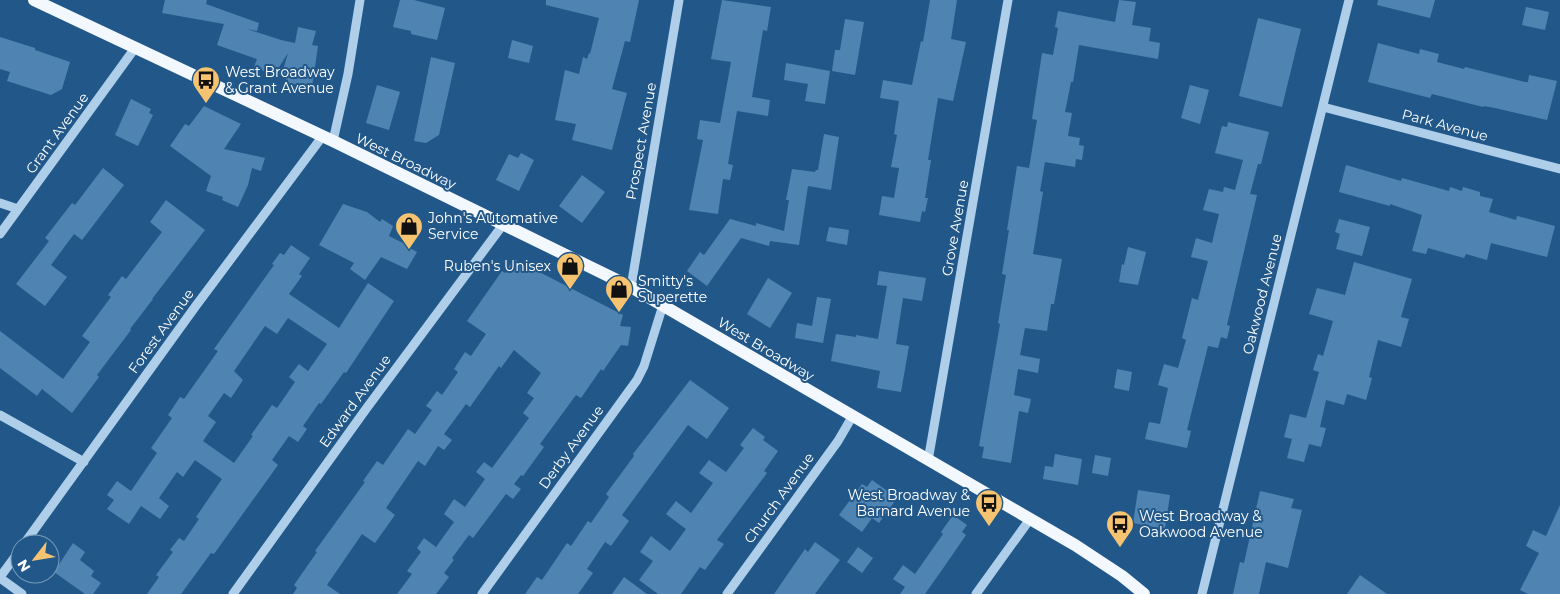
<svg xmlns="http://www.w3.org/2000/svg" width="1560" height="594" font-family="Montserrat,sans-serif">
	<style>
		.building { fill: #4f84b2; fill-rule: evenodd }
		.lines { fill: none; stroke-linecap: round; stroke-linejoin: round }
		.minor { stroke: #aeceea; stroke-width: 9 }
		.major { stroke: #f2f8fe; stroke-width: 12 }
		.labels { text-anchor: middle; stroke-width: 4; stroke-linejoin: round; paint-order: stroke }
		.poi-label { font-size: 14px; fill: #fff; stroke: #225889; text-anchor: start }
		.street-label { font-size: 14px; fill: #fff; stroke: #225889 }
	</style>
	<rect width="100%" height="100%" fill="#225889"/>
	<path class="building" d="M165,0H207L206,4L259,23L257,31L247,29L281,40L295,43L298,27L316,31L312,45L318,46L312,87L287,83L288,80L281,77L288,53L274,75L254,67L257,59L217,45L224,24L162,13Z
		M400,0H414L445,8L437,40L411,34V31L393,27Z
		M546,0H639L630,42L625,41L612,89L627,93L612,150L572,140L576,124L555,120L565,70L579,74L583,57L587,59L589,53L590,54L599,18L546,5Z
		M722,0L771,7L767,31L763,30L752,97L770,100L768,116L737,111L728,164L733,165L730,180L723,179L718,214L689,210L703,140L697,139L700,120L720,123L731,62L711,59Z
		M930,0H957L951,39L966,42L953,101L938,98L928,160H931L925,198H928L925,212L922,211L920,222L879,215L882,196L894,198L899,168L891,167L897,135L894,134L899,101L880,98L883,80L912,85L921,41L923,42Z
		M1119,0L1136,2L1132,25L1151,28L1149,41L1160,43L1158,59L1079,45L1073,82H1071L1065,112L1072,113L1068,136L1080,138L1079,145L1084,146L1082,160L1076,159L1075,167L1045,162L1040,191L1043,192L1033,254L1062,259L1054,304H1051L1047,331L1025,328L1020,355L1040,359L1038,373L1018,369L1014,395L1031,399L1028,413L1019,411L1011,463L982,458L984,447L979,446L1000,324L998,323L1006,275L1002,274L1009,230H1007L1017,166L1029,168L1037,120L1032,119L1042,53L1053,55L1058,28L1055,27L1058,11L1115,22Z
		M1378,0H1435L1430,18L1377,5Z
		M1526,7L1549,12L1545,30L1522,25Z
		M1258,18L1301,29L1282,107L1239,96Z
		M845,19L864,22L855,75L832,71L835,50H840Z
		M0,37L35,48V50L70,62L62,89L51,95L7,81L10,72L0,69Z
		M512,40L533,46L529,63L508,58Z
		M1378,43L1419,54L1420,49L1439,54L1437,62L1464,69L1465,67L1525,82H1528L1529,75L1557,81L1547,120L1495,108L1484,106L1483,107L1432,94L1430,98L1368,82Z
		M431,57L455,63L439,135L426,143L414,141Z
		M786,63L830,71L825,104L805,101L808,84L784,80Z
		M377,85L400,92L389,130L366,123Z
		M1190,85L1209,90L1200,124L1181,118Z
		M131,99L151,109L149,113L153,115L138,146L115,135Z
		M204,106L241,124L224,149L265,158L261,171L252,168L248,185L238,207L222,200L223,197L206,191L211,176L170,146L185,124L189,126Z
		M1228,122L1269,132L1261,164H1258L1250,194L1257,195L1227,325L1230,326L1227,339L1221,337L1218,348L1208,346L1187,430L1191,431L1187,448L1145,439L1149,422L1160,424L1168,388L1158,385L1164,364L1178,368L1186,340L1182,338L1192,298L1198,300L1203,280L1208,261L1191,257L1196,238L1212,243L1219,214L1203,210L1209,189L1223,192L1224,187L1235,190L1243,160L1215,153L1222,126L1227,127Z
		M824,134L839,137L831,190L808,186L799,245L770,241L769,246L741,238L707,286L687,271L700,252L704,255L730,219L756,226V223L784,231L789,200H786L792,169L815,172L816,170H818Z
		M521,153L534,160L519,191L496,180L509,154L518,158Z
		M1346,165L1401,181L1402,178L1449,191L1450,187L1462,191L1463,187L1480,192V196L1493,199L1489,212L1516,220L1517,216L1555,226L1547,257L1491,243L1487,260L1466,254L1464,258L1428,248L1426,254L1412,251L1422,215L1390,204V206L1339,192Z
		M103,168L124,185L82,240L74,234L51,265L67,277L45,306L16,284L49,241L45,238L72,203L75,205Z
		M582,175L605,192L582,223L559,206Z
		M166,200L205,230L152,299H153L130,329L131,330L97,375L99,377L72,413L42,389L37,396L0,368V331L63,379L90,342L82,336L111,297L108,295L122,276L126,279L162,232L150,222Z
		M343,204L367,212L380,222L382,219L393,226L389,236L407,245L406,246L417,252L407,269L381,257L365,280L350,269L354,263L319,245Z
		M1339,219L1370,227L1362,256L1336,249L1340,234L1335,232Z
		M829,227L849,230L847,245L826,241Z
		M291,245L310,258L299,274L302,276L289,294L339,328L368,283L394,301L346,373L344,372L321,404L319,403L303,426L307,429L298,442L289,436L272,460L278,465L214,554L211,553L181,594H147L159,577L156,575L173,552L170,550L179,538L184,541L199,519L196,517L222,479L195,460L183,477L177,472L159,498L169,506L160,519L141,506L129,524L107,509L114,500L107,495L117,481L131,491L157,453L151,448L172,418L168,415L180,397L184,399L218,351L214,349L274,265L272,264L280,253L284,255ZM288,318L327,344L308,371L299,364L289,377L295,382L277,408L272,405L251,435L253,436L234,463L203,441L216,422L208,416L224,393L231,398L243,380L234,371L265,326L277,334Z
		M1128,247L1146,252L1138,285L1119,282L1122,264L1124,265Z
		M514,259L623,315L620,326L631,327L628,346L621,345L603,371L601,369L581,398L576,395L540,444L544,447L523,476L521,475L514,484L521,489L513,499L506,494L473,538L469,535L452,558L454,560L444,573L449,577L436,594H397L412,574L407,571L421,552L417,548L424,538L436,547L454,522L444,514L454,499L465,507L485,479L476,472L484,462L492,468L529,418L523,413L534,398L527,393L541,373L514,350L501,368L499,366L470,407L466,404L444,434L452,440L444,450L438,446L425,466L418,461L386,508L395,515L375,543L362,534L327,585L340,594H293L297,588L294,585L317,552L315,551L365,482L363,481L377,461L383,465L408,429L415,434L432,410L426,406L437,391L442,395L458,372L454,369L465,352L471,356L486,334L467,321L502,271L505,273Z
		M1354,262L1412,279L1401,317L1409,319L1401,347L1378,340L1369,377L1372,378L1366,400L1347,394L1344,405L1326,400L1320,427L1326,428L1321,447L1309,444L1304,462L1287,458L1292,439L1284,437L1290,414L1306,418L1319,372L1313,370L1318,354L1323,356L1333,321L1309,314L1317,288L1345,295Z
		M879,271L926,278L922,301L903,298L896,344L909,346L901,392L877,388L880,371L831,361L836,334L856,337V335L878,339L887,286L877,285Z
		M768,278L792,293L770,328L747,314Z
		M817,297L831,299L823,343L795,338L797,323L812,326Z
		M1117,369L1132,372L1129,391L1114,388Z
		M690,380L729,408L707,439L688,425L622,515L629,521L611,546L605,542L587,569L593,573L578,594H525L537,577L542,580L567,543L571,546L588,521L591,523L609,497L606,494L634,456L633,454Z
		M753,428L765,437L763,440L778,451L764,471L767,473L717,540L724,544L705,570L700,567L681,594H658L639,580L653,561L640,552L651,536L670,551L686,529L666,514L676,501L691,513L713,483L699,473L709,460L726,472L744,448L740,445Z
		M1055,454L1082,459L1078,485L1043,479L1045,466L1053,467Z
		M1095,455L1111,458L1108,476L1092,473Z
		M872,480L897,498L879,523L872,518L862,532L839,515L862,484L867,487Z
		M1138,490L1170,495L1165,529L1133,523Z
		M1260,491L1294,499L1291,508L1302,510L1288,568L1266,562L1259,594H1233L1240,562L1244,563Z
		M1560,505V594H1528L1520,590L1539,553L1526,546L1533,530L1546,536Z
		M953,515L967,525L962,532L966,535L944,567L925,594H900L905,587L893,579L903,565L915,574L943,534L941,532Z
		M815,542L840,560L815,594H774L805,549L808,552Z
		M73,543L85,552L80,560L94,571L91,576L101,583L93,594H85L54,572Z
		M858,547L873,558L862,573L847,562Z
		M1360,575L1387,594H1347Z
		M624,577L647,594H612Z"/>
	<g class="lines">
		<path class="minor" d="M1323,107L1560,169
			M333,141L348,74L360,0
			M0,203L18,209
			M0,234L135,48
			M631,287L679,0
			M0,415L84,462
			M928,461L1008,0
			M24,544L195,307L322,137
			M0,577L20,550
			M0,578L22,594
			M233,594L366,409L502,226
			M482,594L637,380L644,366L663,305
			M727,594L838,441L852,417
			M976,594L1030,519
			M1202,594L1349,0"/>
		<path class="major" d="M34,0L333,141L631,287L1075,545L1122,576L1144,594"/>
	</g>
	<defs>
		<g id="bus-pin" transform="scale(1.4375)"><path d="M0 17L-7.5 6A9.5 9.5 0 1 1 7.5 6Z" fill="#f6c470" stroke="#225889"/><path d="M-5-6H5V4H4V6H2V4H-2V6H-4V4H-5ZM-3.5-4V0h7V-4ZM-3.5 1.2v1.5H-2V1.2ZM2 1.2v1.5H3.5V1.2Z" fill="#111"/></g>
		<g id="shop-pin" transform="scale(1.4375)"><path d="M0 17L-7.5 6A9.5 9.5 0 1 1 7.5 6Z" fill="#f6c470" stroke="#225889"/><path d="M-5-2.5h2.3a2.7 3.5 0 0 1 5.4 0H5L5.5 6h-11ZM-1.5-2.5h3a1.5 2.3 0 0 0-3 0Z" fill="#111"/></g>
	</defs>
	<g fill-rule="evenodd">
		<use href="#bus-pin" x="206" y="80"/>
		<use href="#shop-pin" x="409" y="226"/>
		<use href="#shop-pin" x="570" y="266"/>
		<use href="#shop-pin" x="619" y="289"/>
		<use href="#bus-pin" x="989" y="503"/>
		<use href="#bus-pin" x="1120" y="524"/>
	</g>
	<g class="labels">
		<g class="poi-label">
			<text x="225" y="77">West Broadway<tspan x="225" dy="16">&amp; Grant Avenue</tspan></text>
			<text x="428" y="223">John's Automative<tspan x="428" dy="16">Service</tspan></text>
			<text x="551" y="271" text-anchor="end">Ruben's Unisex</text>
			<text x="638" y="286">Smitty's<tspan x="638" dy="16">Superette</tspan></text>
			<text x="970" y="500" text-anchor="end">West Broadway &amp;<tspan x="970" dy="16">Barnard Avenue</tspan></text>
			<text x="1139" y="521">West Broadway &amp;<tspan x="1139" dy="16">Oakwood Avenue</tspan></text>
		</g>
		<g class="street-label">
			<text transform="translate(1445 125) rotate(15)" y="5">Park Avenue</text>
			<text transform="translate(57 133) rotate(-54)" y="5">Grant Avenue</text>
			<text transform="translate(641 141) rotate(-80)" y="5">Prospect Avenue</text>
			<text transform="translate(406 161) rotate(26)" y="5">West Broadway</text>
			<text transform="translate(955 228) rotate(-80)" y="5">Grove Avenue</text>
			<text transform="translate(1262 294) rotate(-76)" y="5">Oakwood Avenue</text>
			<text transform="translate(161 331) rotate(-54)" y="5">Forest Avenue</text>
			<text transform="translate(766 349) rotate(31)" y="5">West Broadway</text>
			<text transform="translate(355 401) rotate(-54)" y="5">Edward Avenue</text>
			<text transform="translate(571 447) rotate(-54)" y="5">Derby Avenue</text>
			<text transform="translate(779 498) rotate(-54)" y="5">Church Avenue</text>
		</g>
	</g>
	<g transform="translate(35 559) rotate(239)"><circle r="24" fill="#225889" stroke="#7a9bb8"/>
	<path d="M0-4L9 19L0 12L-9 19Z" fill="#f6c470"/>
	<text y="-8" font-size="14" font-weight="bold" text-anchor="middle" fill="#ffffff">N</text>
	</g>
</svg>
